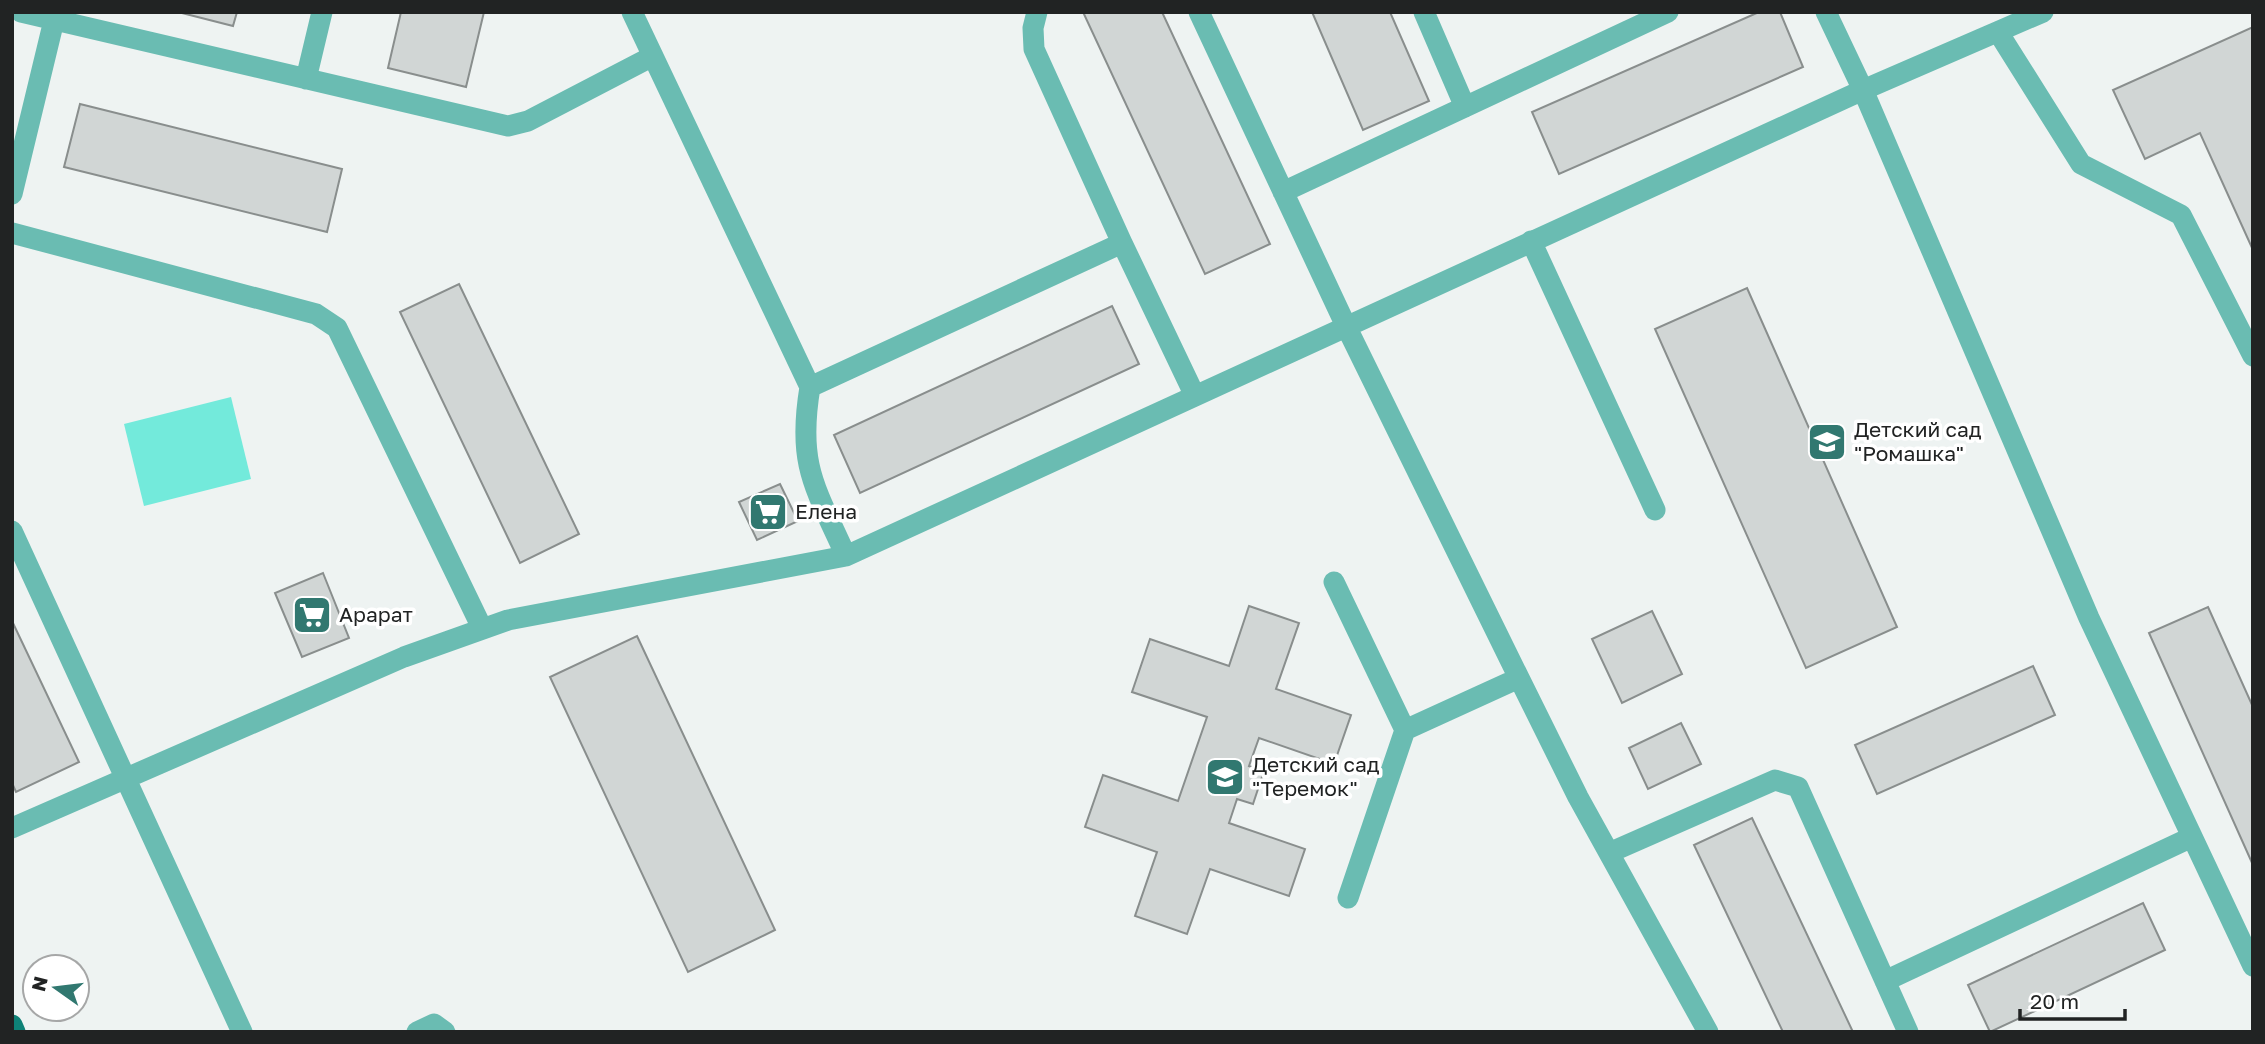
<svg xmlns="http://www.w3.org/2000/svg" width="2265" height="1044" font-family="'Golos Text',sans-serif">
	<style>
		.green { fill: #73eadb }
		.building { fill: #d1d6d5; stroke: #898e8d; stroke-width: 2 }
		.lines { fill: none; stroke-linecap: round; stroke-linejoin: round }
		.minor { stroke: #6abcb2; stroke-width: 21 }
		.major { stroke: #0e8277; stroke-width: 21 }
		.labels { text-anchor: middle; stroke-width: 7; stroke-linejoin: round; paint-order: stroke }
		.poi-label { font-size: 21px; fill: #212323; stroke: #fff; text-anchor: start }
	</style>
	<rect width="100%" height="100%" fill="#eef3f2"/>
	<path class="green" d="M231,397L251,479L144,506L124,424Z"/>
	<path class="building" d="M178,12H237L233,26Z
		M401,12H484L466,87L388,68Z
		M1083,12H1162L1270,244L1205,274Z
		M1312,12H1390L1429,101L1363,130Z
		M1759,12H1780L1803,67L1559,174L1532,112Z
		M2253,27V250L2200,133L2145,159L2113,90Z
		M80,104L342,169L327,232L64,167Z
		M459,284L579,534L520,563L400,312Z
		M1747,288L1897,627L1806,668L1655,329Z
		M1112,306L1139,364L860,493L834,435Z
		M780,484L798,521L757,540L739,502Z
		M323,573L349,638L302,657L275,593Z
		M1249,606L1299,623L1276,689L1351,715L1334,764L1259,738L1249,766L1264,771L1253,804L1237,799L1229,823L1305,849L1289,896L1210,869L1187,934L1135,916L1157,852L1085,827L1103,775L1178,801L1207,717L1132,692L1150,639L1229,666Z
		M2208,607L2253,707V865L2149,633Z
		M1652,611L1682,674L1622,703L1592,639Z
		M12,621L79,762L16,792L12,783Z
		M637,636L775,930L688,972L550,677Z
		M2033,666L2055,715L1877,794L1855,745Z
		M1681,723L1701,764L1648,789L1629,748Z
		M1752,818L1853,1032H1783L1694,845Z
		M2143,903L2165,950L1990,1032L1968,985Z"/>
	<g class="lines">
		<path class="minor" d="M21,12L508,126L528,121L653,56
			M632,12L810,387L1122,243L1195,396
			M1037,12L1033,28L1034,49L1122,243
			M1199,12L1346,326L1519,678L1578,797L1708,1032
			M1424,12L1465,107
			M1826,12L1863,90L2089,618L2253,966
			M1998,32L2081,164L2181,215L2253,356
			M306,79L322,12
			M1283,192L1668,12
			M12,194L56,12
			M12,233L316,314L337,328L482,628
			M1531,241L1655,510
			M810,387C797,465 815,487 846,556
			M12,531L242,1032
			M1334,582L1405,730
			M12,828L404,657L508,620L846,556L1863,90L2043,12
			M1611,852L1775,780L1798,787L1908,1032
			M1348,898L1405,730L1519,678
			M1885,981L2192,837
			M417,1032L434,1024L445,1032"/>
		<path class="major" d="M12,1025L15,1032"/>
	</g>
	<defs>
		<g id="school-square" transform="scale(2.0125)"><rect x="-9" y="-9" width="18" height="18" rx="4" fill="#317870" stroke="#fff"/><path d="M0-5L7-2L0 1L-7-2ZM-4 1L0 2.5L4 1V4Q0 6-4 4Z" fill="#fff"/></g>
		<g id="supermarket-square" transform="scale(2.0125)"><rect x="-9" y="-9" width="18" height="18" rx="4" fill="#317870" stroke="#fff"/><path d="M-6-5.5h2.5l.6 2H6L4.5 2H-2.5L-4.4-4H-6ZM-1.5 3.2a1.3 1.3 0 1 0 .1 0ZM3 3.2a1.3 1.3 0 1 0 .1 0Z" fill="#fff"/></g>
	</defs>
	<g fill-rule="evenodd">
		<use href="#school-square" x="1827" y="442"/>
		<use href="#supermarket-square" x="768" y="512"/>
		<use href="#supermarket-square" x="312" y="615"/>
		<use href="#school-square" x="1225" y="777"/>
	</g>
	<g class="labels">
		<g class="poi-label">
			<text x="1854" y="437">Детский сад<tspan x="1854" dy="24">"Ромашка"</tspan></text>
			<text x="795" y="519">Елена</text>
			<text x="339" y="622">Арарат</text>
			<text x="1252" y="772">Детский сад<tspan x="1252" dy="24">"Теремок"</tspan></text>
		</g>
	</g>
	<rect width="2265" height="1044" fill="none" stroke="#212323" stroke-width="28"/>
	<g transform="translate(56 988) rotate(284)"><circle r="33" fill="#ffffff" stroke="#a6a7a7" stroke-width="2"/>
	<path d="M0-5L12 26L0 18L-12 26Z" fill="#317870"/>
	<text y="-10" font-size="19" font-weight="bold" text-anchor="middle" fill="#212323">N</text>
	</g>
	<path d="M2020 1009v10h105v-10" fill="none" stroke="#212323" stroke-width="3.5"/>
	<text x="2030" y="1009" font-size="21" fill="#212323" stroke="#ffffff" stroke-width="5" paint-order="stroke">20 m</text>
</svg>
